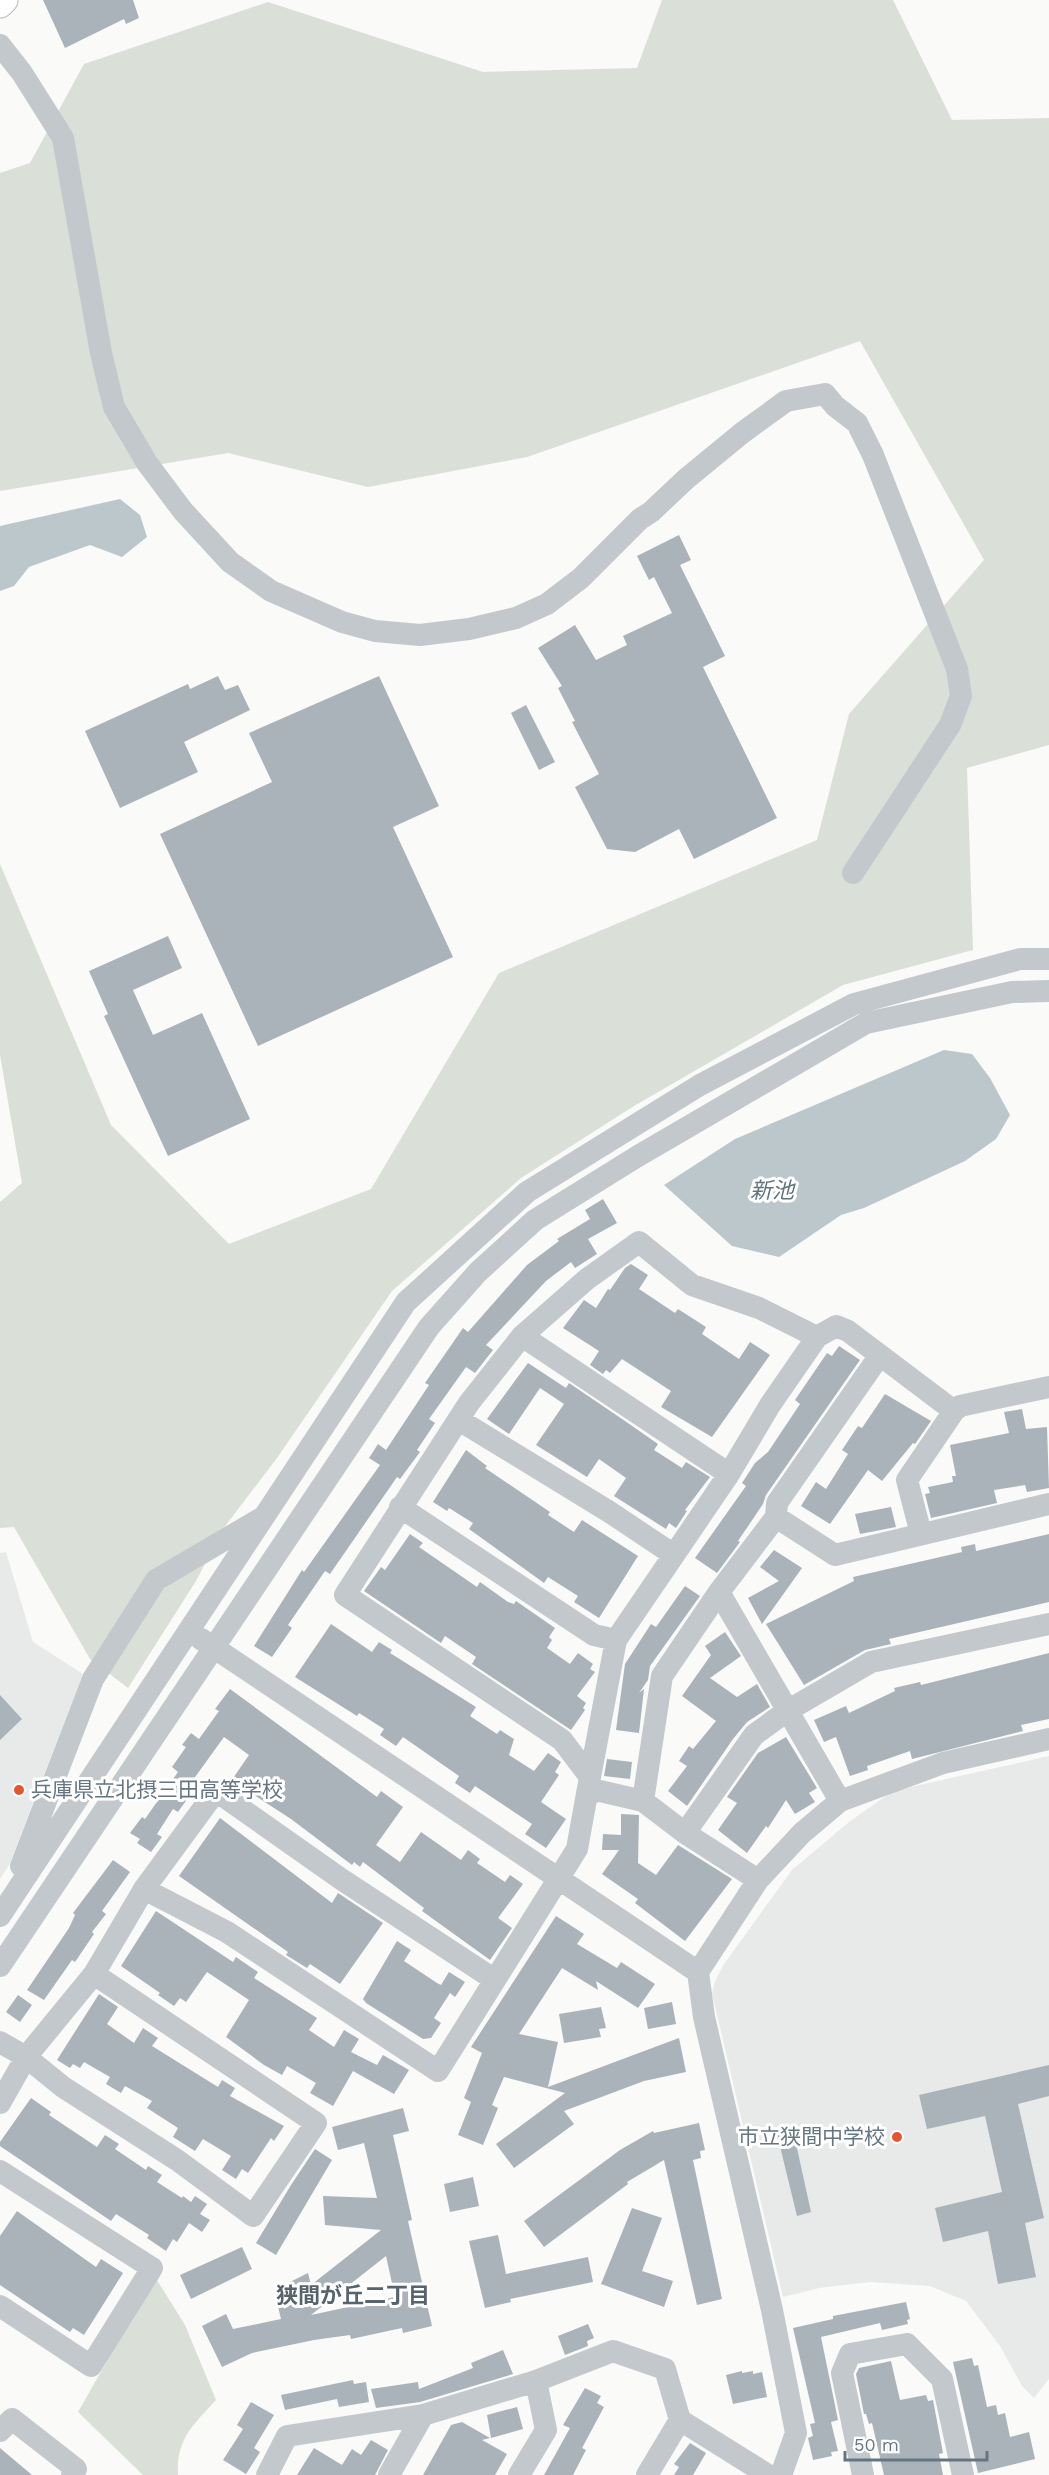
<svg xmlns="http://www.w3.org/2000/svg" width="1049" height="2475" font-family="'Work Sans','Noto Sans JP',sans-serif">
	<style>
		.built { fill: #e8e9e9 }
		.green { fill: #dadfd7 }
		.water { fill: #bbc7cb }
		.building { fill: #aab3b9; fill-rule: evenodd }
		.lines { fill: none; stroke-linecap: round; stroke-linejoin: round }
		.major-casing { stroke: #b5babe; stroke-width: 29 }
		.minor { stroke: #c3c8cc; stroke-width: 22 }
		.major { stroke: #fff; stroke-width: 27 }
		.poi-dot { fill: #e4572e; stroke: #fff; stroke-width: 2 }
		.labels { text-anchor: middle; stroke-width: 6; stroke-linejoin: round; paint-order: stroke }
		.poi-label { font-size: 21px; fill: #657683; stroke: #fff; text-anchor: start }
		.water-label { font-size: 22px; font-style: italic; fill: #60757c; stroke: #fff }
		.neighbourhood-label { font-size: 22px; font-weight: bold; fill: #57646e; stroke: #fff }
	</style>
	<rect width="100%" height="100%" fill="#fafaf8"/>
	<path class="built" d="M6,1552L33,1642L83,1674L9,1865L0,1879V1553Z
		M1049,1756V2379L1034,2398L1022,2386L1000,2346L966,2301L930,2286L870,2282L819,2288L783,2297L712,1993L715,1981L724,1964L792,1870L849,1822L893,1791Z"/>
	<path class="green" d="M662,0H893L952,120L1049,118V745L967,768L973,950L843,985L634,1106L521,1178L392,1291L277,1458L223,1529L196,1581L128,1688L90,1659L14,1527L0,1528V1202L22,1183L0,1055V864L111,1125L229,1244L371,1189L499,973L817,840L849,714L984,560L860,341L527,457L368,487L228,453L0,491V173L30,163L84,64L268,2L483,72L637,68Z
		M155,2277L185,2325L216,2400C193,2425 176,2439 178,2475H143L78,2412Z"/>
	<path class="water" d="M120,499L140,515L147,537L122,557L90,545L29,567L14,586L0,591V526Z
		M944,1050L972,1054L990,1078L1010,1115L996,1139L965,1161L864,1208L841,1215L779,1257L732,1246L664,1185L735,1139Z"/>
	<path class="building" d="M43,0H133L139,18L126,24L124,19L65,48Z
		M679,535L691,560L680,565L725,656L703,667L777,818L694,859L679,829L635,852L607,849L575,787L599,774L572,722L575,721L558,688L562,686L538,648L575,625L596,660L627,645L623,636L672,613L654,577L649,580L637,556Z
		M218,676L225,690L238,685L250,710L184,742L198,772L120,808L85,731L188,684L190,689Z
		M379,676L439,806L393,827L453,957L258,1046L160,834L272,782L249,733Z
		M526,705L555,762L539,770L511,713Z
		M168,936L182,968L133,990L153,1035L202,1013L250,1119L168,1156L104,1016L108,1014L89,971Z
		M603,1199L617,1223L588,1239L597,1254L575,1268L571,1262L546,1281L486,1345L493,1350L475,1373L466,1367L429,1419L435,1423L417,1450L420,1452L400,1479L397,1477L330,1574L325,1571L288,1625L292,1628L272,1657L254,1646L302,1570L304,1572L380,1465L369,1458L378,1444L386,1450L429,1385L425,1383L463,1328L468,1332L527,1265L559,1241L557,1239L590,1219L585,1210Z
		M631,1264L648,1275L639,1289L675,1313L678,1309L706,1327L702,1334L739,1359L750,1342L770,1355L712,1437L661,1407L671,1391L622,1359L610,1373L606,1370L603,1374L590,1365L599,1351L563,1328L584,1300L596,1308L608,1289L610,1290L625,1268Z
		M839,1346L860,1360L766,1495L763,1504L738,1541L740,1542L717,1573L695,1558L746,1486L742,1483L755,1463L768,1452L800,1404L795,1400L827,1353L832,1356Z
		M528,1363L566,1388L569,1383L625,1421L658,1444L654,1450L682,1468L686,1462L710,1477L685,1510L687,1511L676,1528L669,1523L666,1529L614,1496L626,1478L599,1459L587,1477L536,1445L564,1404L540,1388L509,1434L487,1419Z
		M885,1394L931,1421L915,1444L913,1443L882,1481L868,1470L830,1524L801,1506L816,1482L826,1489L848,1454L842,1450L858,1426L862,1428Z
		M1022,1409L1026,1429L1047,1427L1049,1488L1027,1492L1025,1485L994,1490L997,1503L931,1518L925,1494L930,1493L928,1487L953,1482L952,1476H956L950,1445L1009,1433L1004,1412Z
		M466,1450L487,1466L485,1468L550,1512L548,1515L574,1532L582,1520L638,1556L599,1618L574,1602L578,1596L548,1577L544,1583L469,1529L473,1523L449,1508L447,1511L433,1502Z
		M891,1507L896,1527L860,1534L855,1514Z
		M410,1534L423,1543L419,1547L477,1587L480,1582L508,1602L514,1604L516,1601L555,1628L549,1637L552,1640L547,1648L570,1664L578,1653L593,1664L590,1669L595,1672L577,1696L586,1703L583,1708L585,1710L571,1730L472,1664L476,1657L445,1636L441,1643L364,1591L381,1567L385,1570Z
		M1049,1534V1602L889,1639L891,1644L865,1650L804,1685L766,1624L854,1581L853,1577L962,1552L961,1547L975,1544L976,1551Z
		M774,1550L802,1568L762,1624L748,1598L779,1581L760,1567Z
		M685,1586L700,1596L650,1666L648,1680L639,1693L644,1689L639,1733L616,1730L625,1664L651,1624L656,1627Z
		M331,1624L372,1652L379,1642L392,1650L390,1653L476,1707L470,1716L497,1734L500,1730L514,1739L509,1755L534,1771L548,1753L561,1762L555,1772L559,1775L541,1802L566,1819L546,1848L525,1834L532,1824L475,1786L470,1793L455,1783L459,1776L403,1737L396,1746L380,1735L384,1729L359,1713L357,1716L295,1677Z
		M725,1632L741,1656L710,1678L737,1697L757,1684L770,1707L747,1722L733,1739L687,1806L668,1791L687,1766L679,1761L689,1746L693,1749L716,1721L682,1696L711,1655L705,1646Z
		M1049,1653V1719L1021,1725L1023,1731L912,1759L910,1751L867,1766L868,1770L850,1776L836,1737L824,1742L814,1720L846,1706L849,1713L895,1691L894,1688L920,1682L921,1685Z
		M230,1689L377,1797L381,1791L403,1807L376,1845L400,1862L421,1832L461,1860L468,1850L480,1859L477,1863L505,1882L510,1875L523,1884L498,1918L512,1928L490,1960L422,1911L424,1908L363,1862L360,1867L354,1862L352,1865L291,1819L248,1791L245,1795L229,1784L249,1755L224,1737L185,1791L190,1795L178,1812L173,1809L157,1834L162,1837L151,1852L137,1843L140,1839L130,1833L142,1817L145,1819L178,1772L172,1767L186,1747L182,1745L191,1733L199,1739L219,1711L215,1709Z
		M0,1695L22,1719L0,1740Z
		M786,1737L817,1788L809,1793L815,1802L795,1814L786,1800L768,1828L766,1826L747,1853L718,1830L737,1803L727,1797L758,1753Z
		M607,1759L632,1762L630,1779L604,1776Z
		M621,1814L639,1815L638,1863L656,1875L678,1845L732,1879L685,1941L635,1903L638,1899L602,1874L619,1850H602L603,1834L621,1835Z
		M220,1818L332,1903L338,1893L383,1923L340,1984L310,1964L307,1968L286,1955L288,1952L179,1876Z
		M113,1860L130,1872L102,1911L106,1914L92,1932L94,1934L75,1962L72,1960L44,2000L27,1990L69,1928L75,1915L73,1913Z
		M156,1911L233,1962L236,1957L258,1972L254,1978L317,2018L309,2030L334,2047L344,2030L359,2039L351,2052L377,2065L383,2055L409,2070L394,2094L353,2071L333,2106L310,2093L316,2083L287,2066L282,2075L264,2065L226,2037L249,2000L207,1972L186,2002L180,1998L174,2006L158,1995L160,1993L121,1966Z
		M556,1916L584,1934L577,1944L617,1968L621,1962L655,1984L638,2008L596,1981L598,1990L562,1968L519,2034L558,2042L548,2087L679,2038L686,2072L644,2081L564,2111L574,2124L514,2168L496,2144L565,2093L504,2077L492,2105L498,2108L483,2145L458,2135L471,2102L464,2098L482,2053L471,2047Z
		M397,1941L411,1950L404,1961L437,1983L441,1985L449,1972L465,1982L455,1997L450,1993L434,2018L441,2023L431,2038L423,2039L366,2003L363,1999Z
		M99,1994L118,2007L107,2024L134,2043L143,2028L158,2038L152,2046L218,2087L222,2080L235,2088L230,2096L284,2126L274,2141L271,2138L248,2173L242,2169L236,2179L222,2170L231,2156L203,2139L195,2151L173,2137L178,2128L147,2108L152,2101L125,2086L121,2093L106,2084L110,2077L84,2062L80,2068L73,2064L70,2068L57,2060Z
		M18,1995L32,2005L20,2022L6,2012Z
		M672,2002L676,2024L648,2029L644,2008Z
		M601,2007L606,2028L599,2029L601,2037L564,2043L559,2014Z
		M1049,2065V2096L1018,2104L1044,2218L1025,2223L1036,2277L998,2284L988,2231L943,2242L935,2208L1002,2192L985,2116L927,2129L919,2095Z
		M31,2098L51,2112L49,2115L97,2147L105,2135L119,2144L115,2149L146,2170L148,2166L162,2175L157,2182L182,2198L183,2196L191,2202L195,2196L207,2204L200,2214L210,2220L202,2232L189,2223L177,2242L173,2239L166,2251L147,2238L149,2235L116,2214L111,2221L0,2146V2142Z
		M403,2108L409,2131L393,2135L412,2220L408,2221L432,2326L403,2333L402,2328L351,2339L350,2335L314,2340L252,2353L222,2367L202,2326L226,2314L233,2329L281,2319L274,2290L308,2273L311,2285L381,2230L325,2225L323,2196L377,2198L364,2143L338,2150L332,2127ZM386,2256L395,2297L311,2315Z
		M699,2123L705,2150L700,2151L701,2158L693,2160L722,2299L697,2305L664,2160L627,2182L628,2184L544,2247L524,2221L620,2150L653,2131L654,2133Z
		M793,2130L811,2212L797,2216L777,2134Z
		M315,2149L332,2160L276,2255L256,2243L291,2185Z
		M473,2177L479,2206L450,2212L444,2184Z
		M632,2208L662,2218L642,2271L673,2281L664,2307L601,2284Z
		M17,2211L96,2267L101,2259L123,2273L84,2335L73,2328L70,2332L0,2285V2236Z
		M498,2235L506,2274L588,2257L593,2282L510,2299L511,2302L485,2308L469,2241Z
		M242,2247L252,2269L191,2299L180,2275Z
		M906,2302L910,2319L907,2320L908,2324L882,2330L880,2323L821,2337L838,2420L831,2422L838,2451L831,2452L832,2456L813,2460L808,2438L813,2436L810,2424L815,2423L793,2328L833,2319V2316Z
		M588,2324L594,2338L587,2341L588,2346L565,2355L558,2336Z
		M503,2350L513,2374L420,2402L376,2408L371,2389L418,2382L419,2389L473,2368L471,2363Z
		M972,2358L974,2366L978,2365L987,2407L996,2405L998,2415L1005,2413L1010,2437L1029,2432L1035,2459L978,2473L953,2362Z
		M891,2361L900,2400L926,2395L928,2401L933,2400L943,2453L939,2454L943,2475H884L872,2423L869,2424L866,2414H864L856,2374L859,2368Z
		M742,2371V2373L753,2371V2374L762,2372L767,2397L733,2404L726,2375Z
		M353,2380L354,2384L366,2382L369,2402L339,2407L337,2399L285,2410L281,2395Z
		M585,2388L601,2396L597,2403L604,2407L582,2448L586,2450L573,2475H544L570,2428L563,2425Z
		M251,2402L274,2415L254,2448L260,2452L246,2474L223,2460L243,2429L237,2425Z
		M517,2407L523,2429L491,2438L487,2415Z
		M462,2422L490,2438L482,2440L507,2454L495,2475H423L451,2425Z
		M371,2440L388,2450L375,2475H297L314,2448L342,2465L352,2449L361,2455Z
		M690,2443L706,2453L693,2475H674L679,2467L674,2464Z
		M0,2448L32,2475H0Z"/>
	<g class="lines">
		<g class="major-casing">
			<path id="major" d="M0,4L4,0"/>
		</g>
		<path class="minor" d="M0,45L22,73L63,138L101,353L114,407L147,463L183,511L230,562L271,591L342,622L375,631L420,635L469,629L516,618L547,604L581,578L640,519L651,512L686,479L742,433L786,401L825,394L835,406L857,423L873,455L957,669L961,696L950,725L853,873
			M639,1242L692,1285L759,1308L817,1337L770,1405L729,1474L522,1336L587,1279Z
			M817,1337L836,1326L848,1331L954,1411
			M400,1507L594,1635L616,1640L674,1555L608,1511L459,1420
			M776,1517L777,1503L880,1355
			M921,1534L907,1480L954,1411L960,1406L1049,1387
			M674,1555L729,1474
			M201,1639L698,1972
			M590,1777L616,1640
			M589,1793L600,1791L643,1801L685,1833L758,1880
			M643,1801L662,1676L719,1592
			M840,1801L719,1592L776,1517L835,1555L1049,1504
			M685,1833L754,1735L787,1711L871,1662L1049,1624
			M21,1866L93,1679L156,1580L260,1519
			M144,1889L227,1932L438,2071L577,1849L590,1777L562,1740L345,1595L469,1403L522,1336
			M0,1916L406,1302L527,1192L700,1085L854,1004L1020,959H1049
			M0,1966L429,1327L478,1272L535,1220L638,1156L866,1023L1012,992L1049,991
			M0,2042L26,2057L63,2087L177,2160L253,2216L316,2123L94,1974
			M0,2103L26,2057L94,1974L144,1889L216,1791L341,1879L495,1980
			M0,2171L152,2268L91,2366L0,2306
			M0,2431L12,2419L76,2469L72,2475
			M267,2475L287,2436L423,2415L536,2381L613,2351L665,2369L680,2420L768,2475
			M389,2475L423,2415
			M519,2475L546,2430L536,2381
			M647,2475L680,2420
			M781,2475L796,2433L772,2310L704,2017L698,1972L758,1880L802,1833L840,1801L943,1763L1049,1739
			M863,2475L842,2373L850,2354L907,2344L942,2379L963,2475"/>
		<use href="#major" class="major"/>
	</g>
	<g class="poi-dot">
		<circle cx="19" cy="1790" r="6"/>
		<circle cx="897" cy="2137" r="6"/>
	</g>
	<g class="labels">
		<g class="poi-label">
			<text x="31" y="1797">兵庫県立北摂三田高等学校</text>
			<text x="885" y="2144" text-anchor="end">市立狭間中学校</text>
		</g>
		<g class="water-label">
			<text x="772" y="1198">新池</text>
		</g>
		<g class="neighbourhood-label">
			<text x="353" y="2303">狭間が丘二丁目</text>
		</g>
	</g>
	<path d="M845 2451v9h142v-9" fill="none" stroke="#657683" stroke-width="3"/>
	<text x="854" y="2451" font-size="18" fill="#657683" stroke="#ffffff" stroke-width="4.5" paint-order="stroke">50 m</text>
</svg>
